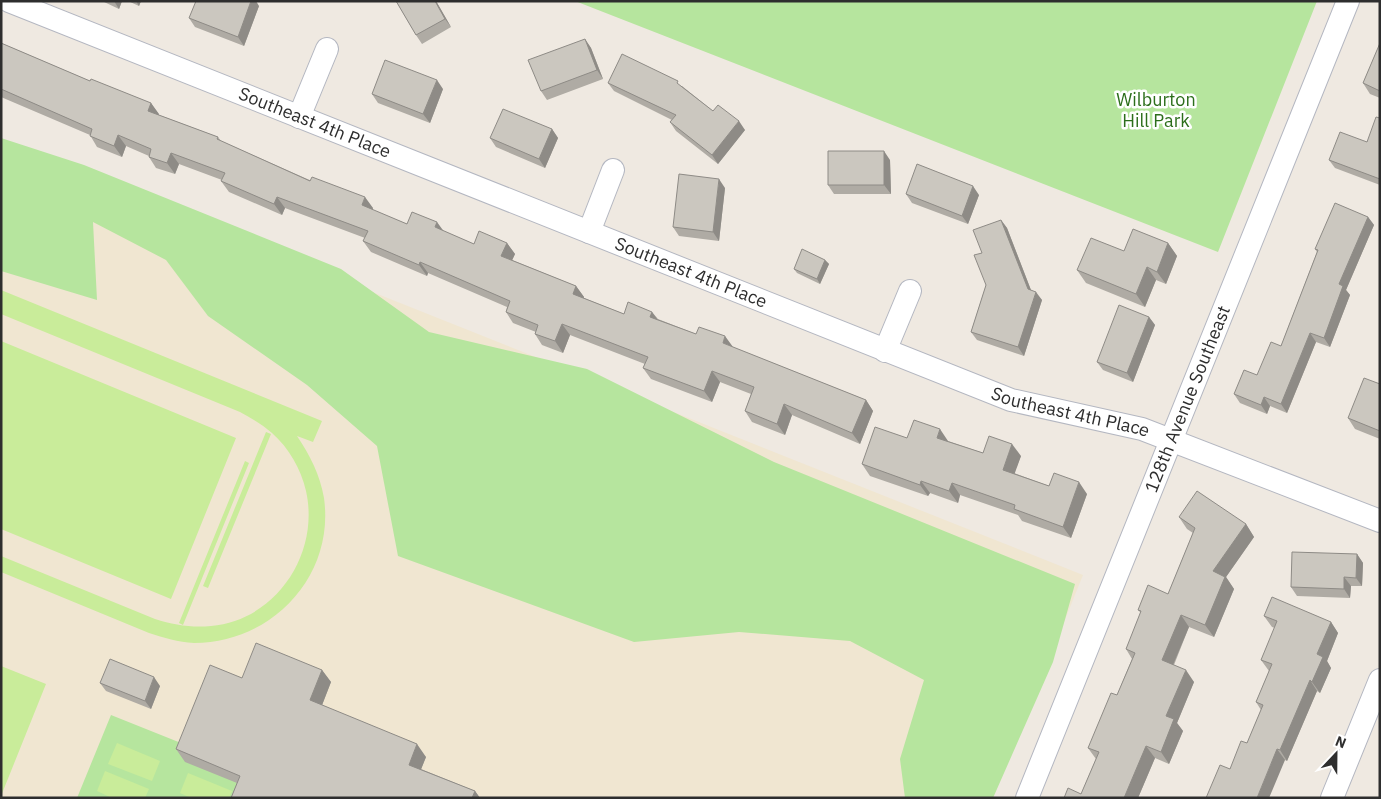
<svg xmlns="http://www.w3.org/2000/svg" width="1381" height="799" font-family="'IBM Plex Sans',sans-serif">
	<style>
		.education { fill: #f0e6d1 }
		.green { fill: #b6e59e }
		.pitch { fill: #c9ec9a }
		.lines { fill: none; stroke-linecap: round; stroke-linejoin: round }
		.minor-casing { stroke: #b4b7c1; stroke-width: 24 }
		.minor { stroke: #fff; stroke-width: 22 }
		.wall { fill: #afaba4 }
		.shaded-wall { fill: #8e8b86 }
		.building { fill: #cbc7bf; stroke: #8e8b86 }
		.labels { text-anchor: middle; stroke-width: 5; stroke-linejoin: round; paint-order: stroke }
		.park-label { font-size: 18px; fill: #2c6e1b; stroke: #fff }
		.street-label { font-size: 18px; fill: #2e2e2e; stroke: #fff }
	</style>
	<rect width="100%" height="100%" fill="#efe9e1"/>
	<path class="education" d="M1,144L1083,575L993,798H1Z"/>
	<path class="green" d="M575,1H1317L1218,252Z
		M1,138L84,165L341,269L429,332L587,369L774,462L1075,584L1053,662L993,798H905L900,759L924,680L850,641L739,632L634,642L398,556L377,446L307,385L208,316L166,260L93,222L97,300L1,271Z
		M111,715L191,747L249,788L245,798H77Z"/>
	<path class="pitch" d="M1,290L322,421L313,442L297,436C310,455 320,475 324,498C335,577 271,643 194,643C178,642 164,638 149,633L1,572V556L155,619C174,625 192,628 211,626C277,620 320,553 306,491C301,469 289,448 272,433C262,424 251,418 240,412L1,314Z
		M1,341L236,438L171,599L1,529Z
		M266,432L271,434L208,588L203,586Z
		M245,461L249,463L183,625L179,623Z
		M1,666L46,684L1,796Z
		M117,743L160,761L152,781L108,764Z
		M105,771L149,789L145,798H112L97,791Z
		M188,773L232,791L229,798H191L180,793Z"/>
	<g class="lines">
		<g class="minor-casing">
			<g id="minor">
				<path id="s1" d="M9,1L1011,400L1142,429L1380,521"/>
				<path d="M299,117L327,49"/>
				<path d="M589,232L613,170"/>
				<path d="M885,351L910,291"/>
				<path id="s2" d="M1027,798L1348,1"/>
				<path d="M1332,798L1380,680"/>
			</g>
		</g>
		<use href="#minor" class="minor"/>
	</g>
	<path class="wall" d="M102,1H122L119,9Z
		M128,1H141L139,6Z
		M396,1H436L451,27L422,44L416,35Z
		M259,6L244,46L195,27L189,18Z
		M585,39L591,48L603,79L547,100L541,91Z
		M1,43L90,81L151,103L159,115L218,137L221,141L373,208L372,210L407,224L443,231L474,244L507,243L515,254L512,260L576,286L584,297V298L624,314L652,312L658,319L696,334L732,347L866,400L873,411L860,444L792,415L785,435L752,422L745,411L751,394L720,382L712,402L651,379L643,368L645,364L570,335L563,353L542,345L535,334L536,332L513,323L506,312L507,307L428,273L427,276L371,252L363,241L365,238L285,208L282,215L229,192L221,181L222,180L179,164L175,174L156,168L149,157V156L126,146L122,157L97,147L90,135L1,97Z
		M1380,43V98L1370,94L1363,83Z
		M608,83L682,86L713,111L745,130L718,164L676,131L670,122L672,120L614,91Z
		M443,89L430,123L378,103L372,94Z
		M1380,118V185L1335,168L1329,160L1367,142Z
		M552,129L558,138L545,168L496,147L490,138Z
		M890,160L891,194H834L828,185Z
		M725,188L719,241L679,236L673,227Z
		M906,194L979,195L968,224L912,203Z
		M1368,217L1374,225L1346,290L1350,295L1330,347L1316,342L1287,413L1270,406L1267,414L1240,403L1234,394L1257,375L1281,346L1317,252L1315,249Z
		M1001,220L1007,228L1031,290L1042,300L1024,356L977,340L971,332L986,285L982,253Z
		M1168,243L1177,256L1166,284L1156,280L1145,307L1086,283L1077,270Z
		M825,260L829,264L820,284L797,273L794,269Z
		M1149,317L1155,325L1133,382L1103,370L1097,362Z
		M1380,384V439L1355,429L1348,418Z
		M907,438L948,441L983,453L1021,456L1014,473L1049,486L1087,494L1071,538L1022,521L1018,515L960,495L958,503L930,493L928,496L870,476L862,464Z
		M1179,517L1246,524L1254,537L1226,577L1234,589L1214,637L1189,627L1174,665L1194,682L1177,723L1183,731L1169,764L1155,758L1138,798H1064L1081,794L1096,759L1088,748L1117,695L1132,659L1126,649L1141,613L1138,610L1168,594L1193,533L1187,529Z
		M1357,554L1363,563L1362,586H1351L1350,598L1297,596L1291,587Z
		M1264,616L1331,622L1338,633L1327,661L1331,668L1320,693L1317,691L1287,761L1285,760L1230,769L1247,743L1261,710L1256,702L1269,671L1261,660L1275,628L1272,627Z
		M322,670L331,682L322,705L426,757L421,769L475,791L480,798H231L237,783L185,762L176,749L242,678Z
		M100,683L160,686L151,709L106,691Z"/>
	<path class="shaded-wall" d="M114,1H122L119,9Z
		M136,1H141L139,6Z
		M251,1H256L259,6L244,46L238,37Z
		M435,1H436L451,27L445,19Z
		M585,39L591,48L603,79L597,70Z
		M437,80L443,89L430,123L423,114Z
		M151,103L159,114L156,122L148,111Z
		M739,121L745,130L718,164L712,155Z
		M552,129L558,138L545,168L539,159Z
		M118,135L126,146L122,157L114,146Z
		M884,151L890,160L891,194L884,185Z
		M171,153L179,164L175,174L167,163Z
		M719,179L725,188L719,241L713,232Z
		M973,186L979,195L968,224L962,216Z
		M277,197L285,208L282,215L274,204Z
		M365,197L373,208L370,216L362,205Z
		M1368,217L1374,225L1346,290L1350,295L1330,347L1324,338L1339,284Z
		M1001,220L1007,228L1034,298L1028,289Z
		M437,222L445,233L435,227Z
		M507,243L515,254L509,267L501,256Z
		M1168,243L1177,256L1166,284L1157,272Z
		M825,260L829,264L820,284L817,279Z
		M420,262L428,273L427,276L419,265Z
		M1147,267L1156,280L1145,307L1136,294Z
		M576,286L584,297L581,305L573,294Z
		M1036,292L1042,300L1024,356L1018,347Z
		M652,312L660,323L650,317Z
		M1149,317L1155,325L1133,382L1127,373Z
		M562,324L570,335L563,353L555,341Z
		M1310,333L1316,342L1287,413L1281,404Z
		M725,336L733,347L723,343Z
		M712,371L720,382L712,402L704,391Z
		M1264,397L1270,406L1267,414L1261,405Z
		M866,400L873,411L860,444L852,433Z
		M784,404L792,415L785,435L777,424Z
		M940,429L948,441L945,449L937,438Z
		M1012,444L1021,456L1012,481L1003,470Z
		M921,481L930,493L928,496L920,485Z
		M1079,482L1087,494L1071,538L1063,527Z
		M952,483L960,495L958,503L949,491Z
		M1246,524L1254,537L1226,577L1234,589L1214,637L1205,625L1213,571Z
		M1357,554L1363,563L1362,586L1356,578Z
		M1344,577L1351,586L1350,598L1344,589Z
		M1181,615L1189,627L1170,672L1162,660Z
		M1331,622L1338,633L1327,661L1331,668L1320,693L1312,682L1317,654Z
		M322,670L331,682L319,713L310,700Z
		M1186,670L1194,682L1177,723L1183,731L1169,764L1161,752L1166,716Z
		M154,677L160,686L151,709L145,701Z
		M1310,680L1317,691L1287,761L1280,750Z
		M417,744L426,757L418,777L409,765Z
		M1146,746L1155,758L1138,798H1124Z
		M1277,749L1285,760L1269,798H1257Z
		M475,791L480,798H472Z"/>
	<path class="building" d="M196,1H251L238,37L189,18Z
		M396,1H435L445,19L416,35Z
		M585,39L597,70L541,91L528,60Z
		M1,43L90,81L91,79L151,103L148,111L218,137L217,139L310,181L312,177L365,197L362,205L407,224L412,212L437,222L435,227L474,244L479,231L507,243L501,256L576,286L573,294L624,314L628,302L652,312L650,317L696,334L699,327L725,336L723,343L866,400L852,433L784,404L777,424L745,411L754,387L712,371L704,391L643,368L648,357L562,324L555,341L535,334L538,325L506,312L510,301L420,262L419,265L363,241L368,231L277,197L274,204L221,181L225,173L171,153L167,163L149,157L151,149L118,135L114,146L90,136L92,129L1,89Z
		M1380,43V91L1363,83Z
		M622,54L678,81L677,83L713,111L718,105L739,121L712,155L670,122L676,115L608,83Z
		M385,60L437,80L423,114L372,94Z
		M503,109L552,129L539,159L490,138Z
		M1376,117L1380,118V179L1329,160L1340,132L1367,142Z
		M828,151H884V185H828Z
		M917,164L973,186L962,216L906,194Z
		M679,174L719,179L713,232L673,227Z
		M1335,203L1368,217L1339,284L1343,286L1324,338L1310,333L1281,404L1264,397L1261,405L1234,394L1244,370L1257,375L1271,342L1281,346L1318,250L1315,249Z
		M1001,220L1028,289L1036,292L1018,347L971,332L986,285L974,255L982,253L973,230Z
		M1133,229L1168,243L1157,272L1147,267L1136,294L1077,270L1091,238L1124,251Z
		M802,249L825,260L817,279L794,269Z
		M1119,305L1149,317L1127,373L1097,362Z
		M1364,378L1380,384V431L1348,418Z
		M914,420L940,429L937,438L983,453L989,436L1012,444L1003,470L1049,486L1054,473L1079,482L1063,527L1014,509L1015,505L952,483L949,491L921,481L920,485L862,464L875,427L907,438Z
		M1197,491L1246,524L1213,571L1225,577L1205,625L1181,615L1162,660L1186,670L1166,716L1174,719L1161,752L1146,746L1124,798H1064L1068,788L1081,794L1099,752L1088,748L1111,693L1117,695L1135,653L1126,649L1141,611L1138,610L1148,585L1168,594L1195,528L1179,517Z
		M1292,552L1357,554L1356,578L1344,577V589L1291,587Z
		M1272,597L1331,622L1317,654L1323,657L1312,682L1310,680L1280,750L1277,749L1257,798H1206L1220,765L1230,769L1241,741L1247,743L1263,705L1256,702L1272,664L1261,660L1277,621L1264,616Z
		M256,643L322,670L310,700L417,744L409,765L475,791L472,798H231L240,776L176,749L210,665L242,678Z
		M110,659L154,677L145,701L100,683Z"/>
	<g class="labels">
		<g class="park-label">
			<text x="1156" y="106">Wilburton<tspan x="1156" dy="21">Hill Park</tspan></text>
		</g>
		<g class="street-label">
			<text dy="6" stroke="none"><textPath href="#s1" startOffset="329">Southeast 4th Place</textPath></text>
			<text dy="6" stroke="none"><textPath href="#s1" startOffset="734">Southeast 4th Place</textPath></text>
			<text dy="6" stroke="none"><textPath href="#s2" startOffset="430">128th Avenue Southeast</textPath></text>
			<text dy="6" stroke="none"><textPath href="#s1" startOffset="1139">Southeast 4th Place</textPath></text>
		</g>
	</g>
	<rect width="1381" height="799" fill="none" stroke="#2e2e2e" stroke-width="5"/>
	<g transform="translate(1336 754) rotate(22)" stroke="#ffffff" stroke-width="4" paint-order="stroke">
	<path d="M0-4L9 19L0 12L-9 19Z" fill="#2e2e2e"/>
	<text y="-8" font-size="14" font-weight="bold" text-anchor="middle" fill="#2e2e2e">N</text>
	</g>
</svg>
